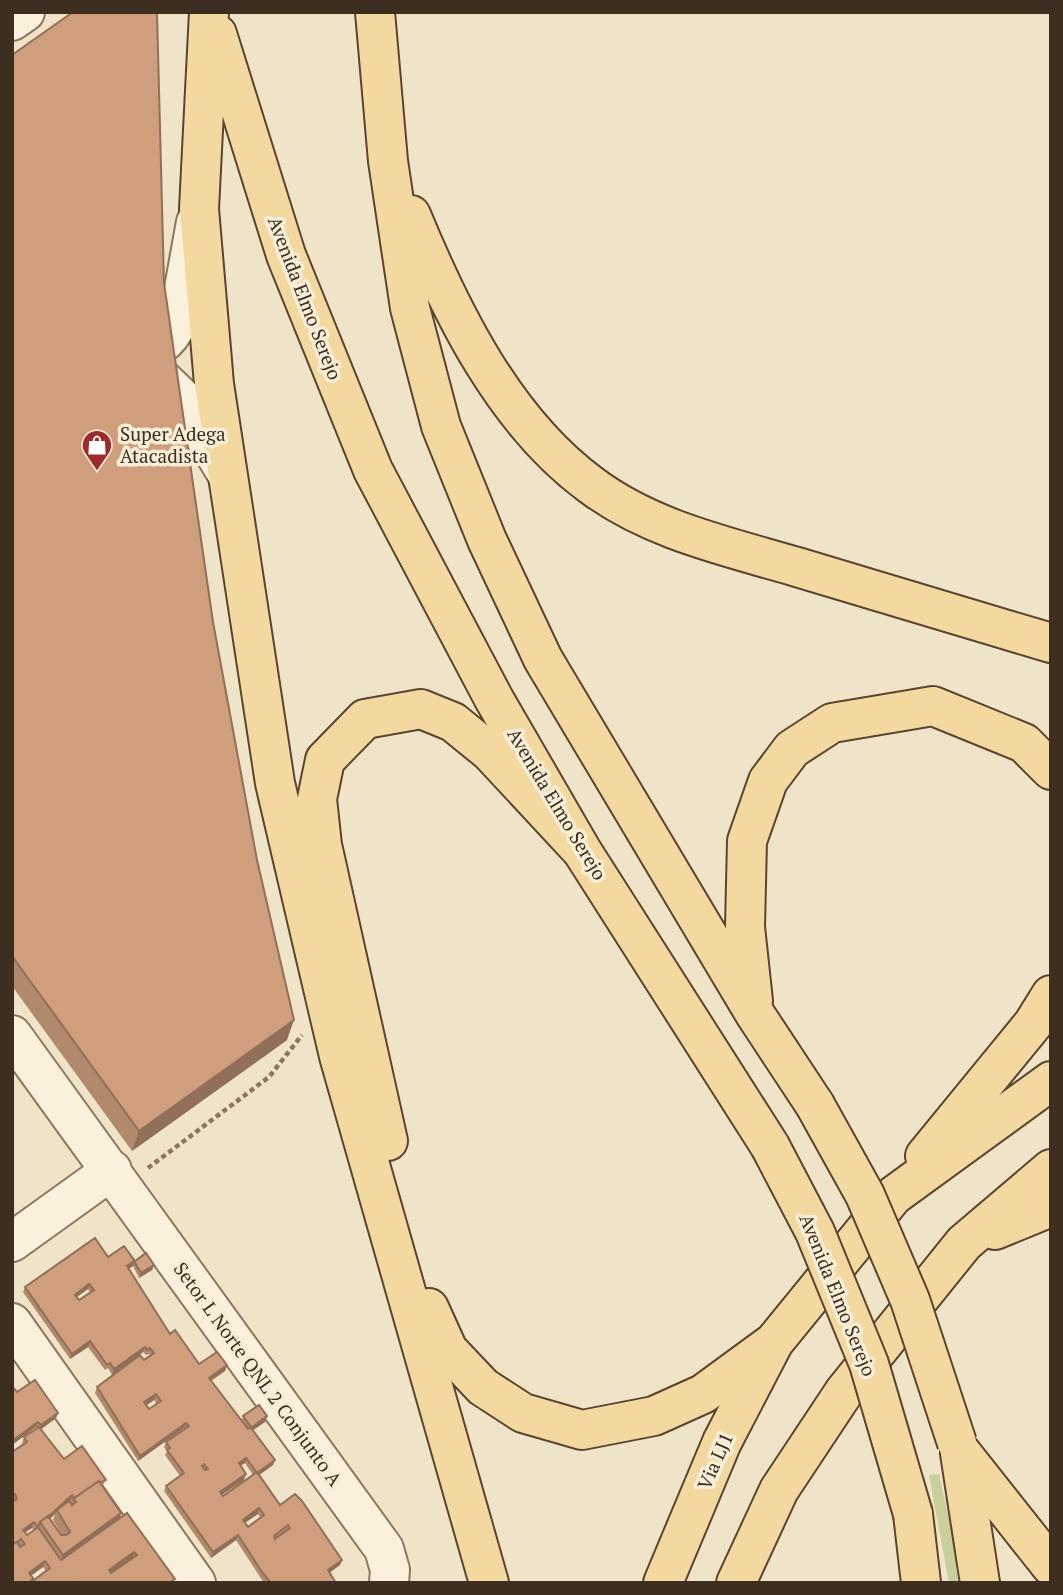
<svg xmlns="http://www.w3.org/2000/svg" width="1063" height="1595" font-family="'PT Serif',serif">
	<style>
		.green { fill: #c9cf9b }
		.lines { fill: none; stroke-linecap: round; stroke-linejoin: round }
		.minor-casing { stroke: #8d765c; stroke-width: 42 }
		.major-casing { stroke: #5b4430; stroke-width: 42 }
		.path { stroke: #8d765c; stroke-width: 4.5; stroke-dasharray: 5 3.5; stroke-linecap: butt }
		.minor { stroke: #faf1dc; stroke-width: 38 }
		.major { stroke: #f3d9a0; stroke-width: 38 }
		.major-bridge-casing { stroke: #5b4430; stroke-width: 42; stroke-linecap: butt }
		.major-bridge { stroke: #f3d9a0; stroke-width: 38 }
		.wall { fill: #b2896c; fill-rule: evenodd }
		.shaded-wall { fill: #916f58 }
		.building { fill: #cf9f7d; stroke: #916f58; stroke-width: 2; fill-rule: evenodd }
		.labels { text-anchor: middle; stroke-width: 7; stroke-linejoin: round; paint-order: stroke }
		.street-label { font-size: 19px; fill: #3d2e20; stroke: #f7eed8 }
		.poi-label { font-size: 19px; fill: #3d2e20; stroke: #f7eed8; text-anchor: start }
	</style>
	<rect width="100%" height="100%" fill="#f0e4c8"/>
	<path class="green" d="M939,1474L953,1537L958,1583H949L929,1475Z"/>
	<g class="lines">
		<g class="minor-casing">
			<path id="minor" d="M12,21L25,12
				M135,353C158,348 168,344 178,322L196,222
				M141,359L180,396L227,474
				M12,1035L384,1549L390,1570L389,1583
				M12,1242L112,1170
				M12,1323L196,1583"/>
		</g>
		<g class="major-casing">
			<path id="major" d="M209,12L199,209L214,384L275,783L339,1056L489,1583
				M375,12L388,161L410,308L441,426L487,540L543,659L755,1014L815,1105
				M217,34L286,255L373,470L494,699L582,851L770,1146
				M411,215C451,312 504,421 591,485C651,530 726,546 797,567C881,592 966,618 1051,643
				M753,1001L745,927L747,841L768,781L792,749L832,723L933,706L1024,743L1051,770
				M388,1141L322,845L317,799L325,760L365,719L421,709L453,722L490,752L582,851
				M925,1156L1033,1024L1051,995
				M995,1230L1051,1207
				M429,1308L448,1350L483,1387L523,1413L582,1430L654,1416L703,1394L774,1342
				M960,1451L1051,1566
				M960,1453L980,1583
				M913,1514L921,1583
				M663,1583L722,1442L774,1342L893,1196L1051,1081
				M736,1583L779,1490L844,1392L964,1243L1051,1169"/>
		</g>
		<path class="path" d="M148,1168L269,1077L302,1035"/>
		<use href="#minor" class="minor"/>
		<use href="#major" class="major"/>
		<g class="major-bridge-casing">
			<path id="major-bridge" d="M815,1105L865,1195L910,1300L957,1443
				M770,1146L815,1232L869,1364L913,1514"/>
		</g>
		<use href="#major-bridge" class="major-bridge"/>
	</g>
	<path class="wall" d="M12,55L164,283L213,622L287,1040L132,1151L12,986Z
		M108,1257L154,1265L152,1270L139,1278L133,1266L129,1269L170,1334L199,1364L227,1365L225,1371L211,1381L242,1420L243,1416H267L265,1422L253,1430L273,1465L259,1475L280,1505L342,1560L340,1565L329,1573L336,1583H264L236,1540L211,1558L164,1491L166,1486L180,1476L165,1455L167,1451L164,1447L166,1442L185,1429L184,1428L138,1461L95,1393L97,1387L150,1355L149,1354L146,1355L143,1352L112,1375L108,1368L105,1370L88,1347L70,1359L23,1292L25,1287ZM88,1289L90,1292L79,1300L76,1297ZM154,1400L157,1404L149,1409L146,1405ZM245,1463L253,1475L223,1496L222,1495L244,1480L240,1466ZM258,1514L261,1518L248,1527L245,1523Z
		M12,1386L17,1392L58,1413L56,1418L41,1429L64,1459L106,1480L102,1486L121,1513L120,1518L175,1579L173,1583H12V1502L14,1501L12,1500V1452L23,1444L22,1443L24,1437L37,1428L36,1427L12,1445ZM55,1514L53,1520L62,1535L50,1519ZM32,1528L34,1530L27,1535L25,1533ZM43,1567L46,1571L31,1582V1576Z"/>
	<path class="shaded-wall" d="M294,1020L287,1040L132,1151L139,1131Z
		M134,1261L133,1266L125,1271L127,1266Z
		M154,1265L152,1270L139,1278L141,1273Z
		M89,1284L88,1289L73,1300L75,1295Z
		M90,1341L88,1347L70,1359L72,1354Z
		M145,1347L143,1352L112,1375L114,1369Z
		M227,1365L225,1371L207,1383L209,1378Z
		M156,1394L154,1400L143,1408L144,1402Z
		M58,1413L56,1418L39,1431L41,1425Z
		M267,1416L265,1422L249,1433L251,1428Z
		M38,1422L36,1427L12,1445V1441Z
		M186,1423L184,1428L138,1461L140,1456Z
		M246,1458L245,1463L237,1468L239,1463Z
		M275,1460L273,1465L255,1478L257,1473Z
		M246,1474L244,1480L218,1497L220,1492Z
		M72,1495L70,1501L58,1512L57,1510L55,1514L42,1526L41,1524Z
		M259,1508L258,1514L241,1525L243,1520Z
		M121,1513L118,1524L59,1566L63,1555Z
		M34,1522L32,1528L21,1535L23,1530Z
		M238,1535L236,1540L211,1558L213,1552Z
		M134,1552L133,1557L107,1576L109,1570Z
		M342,1560L340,1565L326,1575L328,1570Z
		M45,1561L43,1567L27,1578L29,1573Z"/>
	<path class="building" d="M73,12H157L164,283L213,622L257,860L294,1020L139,1131L12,956V55Z
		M95,1238L108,1257L124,1246L135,1261L146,1253L154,1265L141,1273L134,1261L127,1266L170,1334L175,1330L199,1364L217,1352L227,1365L209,1378L248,1429L251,1427L243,1416L259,1405L267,1416L251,1428L275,1460L257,1473L246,1458L239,1463L246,1474L220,1492L223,1496L257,1472L280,1505L295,1494L302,1501L342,1560L328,1570L336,1583H271L262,1572L238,1535L213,1552L166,1486L184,1473L167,1450L170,1448L166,1442L189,1426L186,1423L140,1456L97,1387L140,1355L144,1360L154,1353L150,1348L148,1350L145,1347L114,1369L110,1363L107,1365L90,1341L72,1354L25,1287ZM89,1284L94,1290L79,1300L75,1295ZM156,1394L161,1401L149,1409L144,1402ZM204,1464L208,1469L205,1470L202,1466ZM259,1508L264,1515L248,1527L243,1520ZM288,1525L290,1528L275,1539L274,1536Z
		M35,1380L58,1413L41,1425L38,1422L12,1441V1386L17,1392Z
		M39,1427L64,1459L82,1446L106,1480L100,1483L99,1481L74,1498L72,1495L48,1517V1516L40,1522L38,1527L61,1560L127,1513L175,1579L169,1583H77L76,1582L75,1583H30L50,1568L45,1561L29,1573L33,1578L29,1583H12V1545L15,1543L12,1540V1502L17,1499L15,1494L12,1496V1452L27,1442L24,1437ZM34,1522L38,1527L27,1535L23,1530ZM21,1539L25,1544L20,1547L17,1542ZM134,1552L137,1555L111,1573L109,1570Z
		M99,1481L121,1513L63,1555L40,1522L48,1516L61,1535H66L70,1532L57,1510L69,1501L72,1505L76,1502L73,1499Z"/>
	<defs>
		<g id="shop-pin" transform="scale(1.575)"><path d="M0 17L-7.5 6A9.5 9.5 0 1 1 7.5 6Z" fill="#9e2a2b" stroke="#f7eed8"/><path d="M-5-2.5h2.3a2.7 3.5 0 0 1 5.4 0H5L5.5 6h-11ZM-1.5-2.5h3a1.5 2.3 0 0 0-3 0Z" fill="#fff"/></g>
	</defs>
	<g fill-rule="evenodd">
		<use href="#shop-pin" x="97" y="445"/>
	</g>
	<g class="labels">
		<g class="street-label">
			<text transform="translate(305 298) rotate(69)" y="7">Avenida Elmo Serejo</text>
			<text transform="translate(557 804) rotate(59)" y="7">Avenida Elmo Serejo</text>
			<text transform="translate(838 1295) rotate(68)" y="7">Avenida Elmo Serejo</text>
			<text transform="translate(258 1374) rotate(54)" y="7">Setor L Norte QNL 2 Conjunto A</text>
			<text transform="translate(715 1461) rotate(-66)" y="7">Via LJ1</text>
		</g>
		<g class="poi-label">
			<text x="120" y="441">Super Adega<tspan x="120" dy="22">Atacadista</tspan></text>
		</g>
	</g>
	<rect width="1063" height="1595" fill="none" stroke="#3d2e20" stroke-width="28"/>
</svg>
